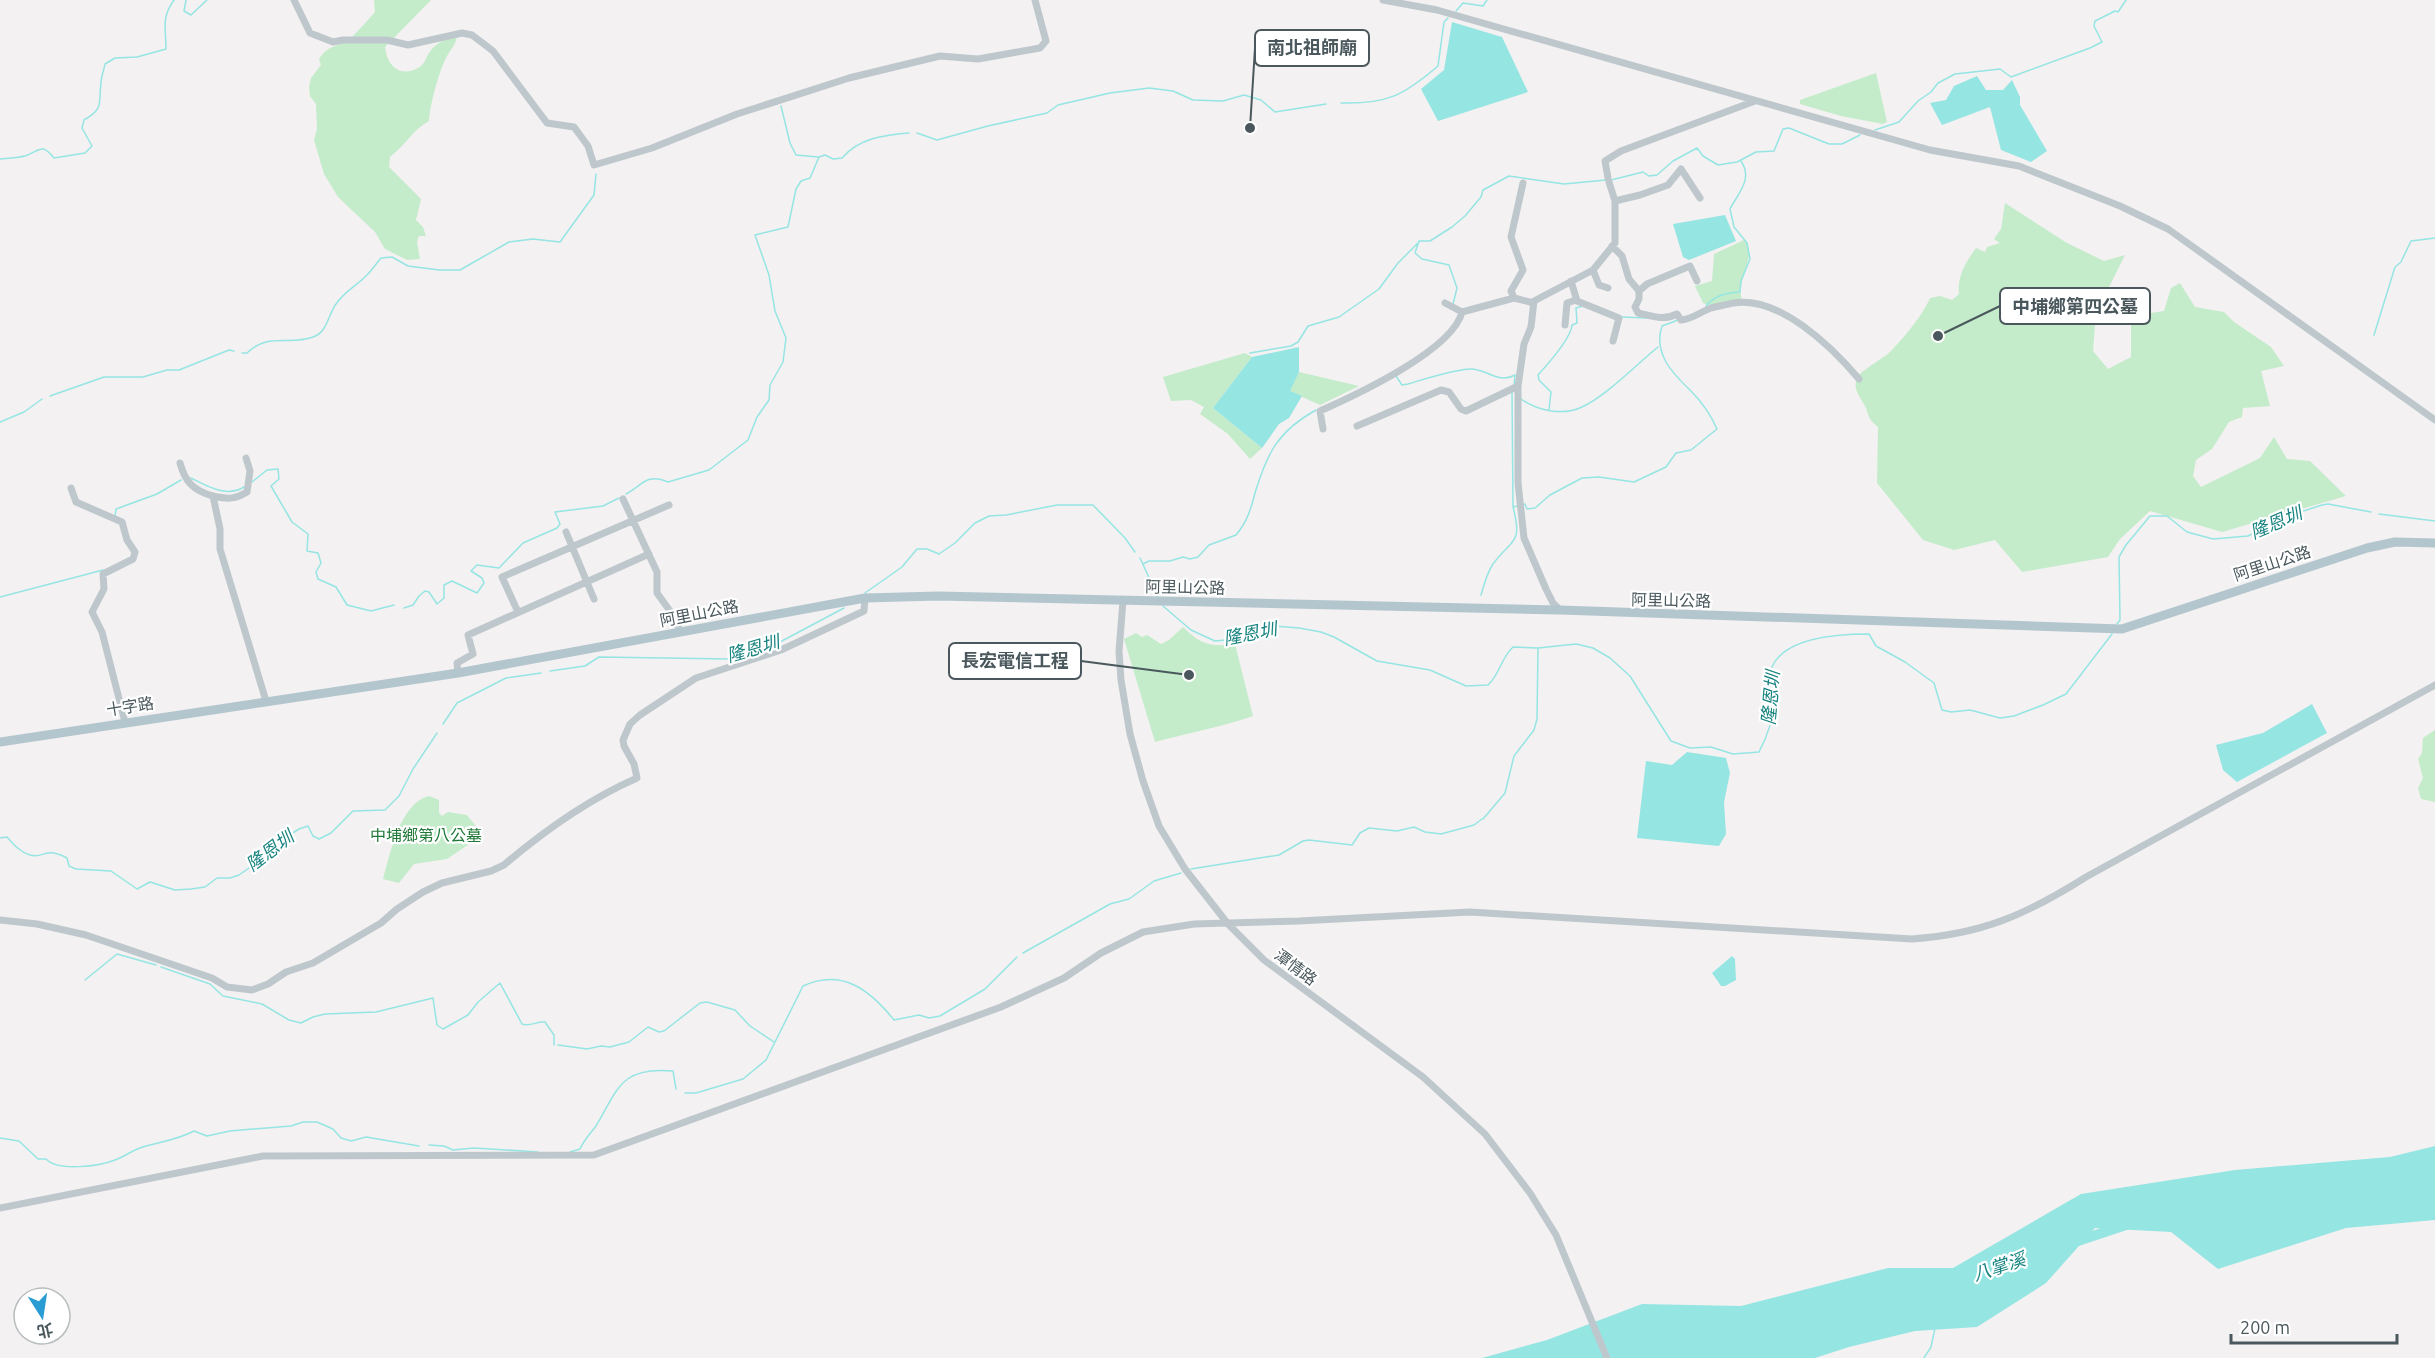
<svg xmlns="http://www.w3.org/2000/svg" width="2435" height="1358" font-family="Ubuntu,'Noto Sans TC',sans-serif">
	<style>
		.green { fill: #c4ecca }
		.water { fill: #95e5e3 }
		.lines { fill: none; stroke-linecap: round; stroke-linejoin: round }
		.stream { stroke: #95e5e3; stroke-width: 1.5 }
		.river { stroke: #95e5e3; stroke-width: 10 }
		.minor { stroke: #bec8cc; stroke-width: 7 }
		.major { stroke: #b3c6cd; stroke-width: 9 }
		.labels { text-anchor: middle; stroke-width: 4.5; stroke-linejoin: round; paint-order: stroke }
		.street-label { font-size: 16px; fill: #4a585d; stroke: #fff }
		.park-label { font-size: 16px; fill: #207938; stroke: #fff }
		.water-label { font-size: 18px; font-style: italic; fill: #188481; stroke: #fff }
		.leader { fill: none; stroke: #4a585d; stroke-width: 2 }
		.callout-dot { fill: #4a585d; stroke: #fff; stroke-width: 2 }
		.callout { fill: #fff; stroke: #4a585d; stroke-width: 2 }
		.callout-label { font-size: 18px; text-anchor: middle; font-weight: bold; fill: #4a585d }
	</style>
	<rect width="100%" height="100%" fill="#f3f1f2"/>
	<path class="green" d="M374,0H431L385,47C387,65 399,78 418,68C426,64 426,55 432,49C438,42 448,38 457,35C456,45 452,47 447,56C439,71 430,104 429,121C413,129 405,146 390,157L389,167L421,199L416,220L423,227L426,236H419L417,242L420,259L407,260L385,249L375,232L338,197L324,174L314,140L317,129L316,104L310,96L309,87L311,78L321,65L319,59C329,43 340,48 351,38C359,30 367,21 375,12Z
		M1876,73L1887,122L1883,124L1841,116L1800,104V100Z
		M2005,203L2067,243L2104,261L2125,255L2096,313L2093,351L2108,369L2131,357V316L2164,311L2171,288L2180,283L2195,307L2224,312L2234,322L2271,347L2284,366L2261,371L2270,406L2243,408L2242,417L2229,422L2212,449L2196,460L2193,476L2201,487L2260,458L2274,437L2287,459L2310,461L2346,496L2222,532L2150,511L2120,539L2108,557L2022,572L1995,540L1954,550L1923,540L1877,483L1878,427C1870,421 1869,417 1866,408C1861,397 1850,388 1859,375C1863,370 1883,358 1889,353C1902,340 1923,315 1930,298L1940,296L1952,300L1959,294C1957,276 1966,262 1976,248L1985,252L1987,247L2000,243L1994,239L2001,229Z
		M1744,240C1759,257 1735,276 1742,300L1710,306L1703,303L1695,286L1712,281L1714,254Z
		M1245,353L1252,357L1213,408L1262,448L1250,459L1228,434L1200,414L1204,407L1191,400L1171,401L1163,377Z
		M1299,372L1359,386L1320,405L1289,391Z
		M1183,627C1201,645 1211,647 1235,644L1253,716C1221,727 1188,733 1155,742L1124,639L1136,633L1142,637L1147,635L1161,644L1169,640Z
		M2435,730V802L2421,799L2418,788L2423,778L2418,759L2422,753L2423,738Z
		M429,796L439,800V813L442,816L448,812L467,815L478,829L475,840L447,859L414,864L399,883L383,879C390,854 400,803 429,796Z"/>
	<path class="water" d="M1452,22L1502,37L1528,92L1438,121L1421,89L1444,70Z
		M1977,76L1986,90H2003L2012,80L2020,97V105L2047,151L2031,162L2001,150L1990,107L1942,125L1930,103L1946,100L1954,86Z
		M1725,215L1736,241L1689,260L1683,257L1673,224Z
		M1299,347V372L1290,391L1302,396L1289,418L1279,424L1262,448L1213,408L1252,357Z
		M2312,704L2327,733L2237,782L2223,770L2216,745L2263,733Z
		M1687,752L1726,758L1730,773L1724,802L1726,834L1719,846L1637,838L1646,761L1672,765Z
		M1732,956L1735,959L1736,980L1725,986H1721L1712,973Z
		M2435,1146V1220L2346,1228L2218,1269L2171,1232L2095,1228L2046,1283L1977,1327L1915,1331L1849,1347L1815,1358H1482L1547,1340L1642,1304L1741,1306L1888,1268H1953L2081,1194L2235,1170L2390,1157Z"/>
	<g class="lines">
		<path class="stream" d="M186,0L184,11L191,15L207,0
			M1456,11L1463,3L1483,6L1487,0
			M1341,103C1387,104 1403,96 1438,66L1444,22L1448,18
			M781,106L790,143L796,155L818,157
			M1875,130L1899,122L1918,101L1931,92L1938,83L1955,74L2000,69L2011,77L2090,48L2102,42L2094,26L2095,21L2115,11L2118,12L2126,0
			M917,133L937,140L988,126L1047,113L1058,105L1110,93L1149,88L1173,91L1193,100L1223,101L1244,95L1261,100L1275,112L1326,104
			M0,159C8,158 17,158 25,156C40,151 41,142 54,158L85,153L92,146L82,128L84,120C105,108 98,103 101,83C101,77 104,70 105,64L115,58L137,57L166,49C166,28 161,18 174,0
			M1611,180L1643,172L1649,176L1657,175L1673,161L1697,148L1703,156L1718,165L1737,162L1756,152L1774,151L1783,129L1789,128L1829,144H1842L1860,135
			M1453,304L1457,288L1449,265L1422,259L1415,253L1419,241H1430L1452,227L1465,216L1481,197L1483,190L1509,176L1564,184L1606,180
			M1706,306C1715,295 1726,293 1740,292L1741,281L1750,259L1747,243L1734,227L1730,209C1739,192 1753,179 1741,161
			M1621,317L1647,318
			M2374,335L2395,267L2401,262L2411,241L2435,238
			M242,353H247C268,332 289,346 313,337C327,333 328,315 336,304C344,292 356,286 366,276C372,270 376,264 381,258L392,257L408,266L439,270H460L509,242L533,239L560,242L594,195L596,174
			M1250,353L1291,346L1298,342L1308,326L1339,317L1379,289L1398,263L1419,242
			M1396,376L1402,385L1408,384C1428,378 1449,371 1469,369C1485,367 1498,385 1515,375L1514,385
			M1512,392L1513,507
			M50,396L104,377H143L167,370H179L229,350L234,351
			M1520,398C1536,411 1563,416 1582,407C1605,397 1637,364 1658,347
			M1549,410L1551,392L1539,380L1538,375C1548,364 1571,338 1572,325L1577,323L1576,308L1583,306
			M0,422L24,412L42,399
			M191,478C207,486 226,498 244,487
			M252,482L267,470L278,469L279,479L271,486L292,522L308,534L307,551L318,553L321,563L316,572L318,579L336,587L347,605L371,611L394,605
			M626,494C643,485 646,473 668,482L709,470L748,440L757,417L769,400L770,385L783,362L786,338L775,311L769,275L755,235L788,227L796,189L801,181L810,178L819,157L825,155L833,159L842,158C859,138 884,135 909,133
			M1522,505L1525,504L1527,509L1535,508L1550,495L1582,478L1599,477L1634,482L1666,467L1676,453L1691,450L1717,429C1711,415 1701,401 1690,390C1672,373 1653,353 1662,326L1678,320
			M2379,514L2435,521
			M115,517L116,509L157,494L181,480
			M1140,558L1158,597
			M1143,564L1149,561H1170L1183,557L1190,559L1198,557L1209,545L1236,535C1247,522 1251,509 1255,493C1267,453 1278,431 1316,410
			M865,593L902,567L917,549H927L939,554L955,543L975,523L989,516L1006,515L1057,505H1093L1125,538L1135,552
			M1481,595C1484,584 1487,573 1493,564C1512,538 1523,545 1513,507L1517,506
			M0,597L103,570
			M1163,606L1191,630L1215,641L1226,640L1274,626L1299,628L1321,632L1334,637L1377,661L1430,670L1466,686L1488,685C1500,674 1501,658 1513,647L1538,648L1576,644L1593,648L1610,658L1630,676L1671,741L1690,748L1711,747L1733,754L1759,752C1766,739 1776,713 1774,699C1773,693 1769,687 1769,681C1770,637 1837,634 1869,634L1876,646L1905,662L1934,683L1942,710L1951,712L1970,710L2000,718L2014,716L2043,705L2066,694L2112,634
			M404,608L413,605L419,596L425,591L429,592L437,604L444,598V585L452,581L477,593L484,583L482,578L471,571L477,565L499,568L523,543L557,528L560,524L555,512L603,506L619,498
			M2117,624L2120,620L2119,557L2126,545L2150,516H2167L2187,532L2213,539L2248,536L2282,518L2322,505L2328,504L2371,512
			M550,671L585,666L599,657L731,659L780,642L844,608
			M443,724L457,703L506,678L541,673
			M1483,819L1505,793L1514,756L1534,730L1537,719L1538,648
			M0,838L7,837C13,844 20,852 30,855C44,859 44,846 67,858L69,866L76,869L111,871L137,889L150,882L175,890L191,889L205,887L217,878H230L239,875L262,859L274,845L299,829L308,826L313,836L319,839L331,833L353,811L385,810L399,796L413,769L437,733
			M1191,869L1279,855L1303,841L1309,840L1352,845L1360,833L1369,828L1397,831L1414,827L1425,832L1441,834L1474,825L1482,819
			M1023,953L1110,904L1129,899L1154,881L1181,873
			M161,967L210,984L223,996L262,1004L289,1020L301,1023L313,1017L325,1014L376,1012L433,998L437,1025L443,1029L468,1015L478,1002L500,983L522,1024C530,1027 537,1021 545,1022L554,1035V1045
			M85,980L117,954L156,965
			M558,1045L587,1049L601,1046L610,1047L629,1042L648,1027L659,1032L664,1031L700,1003L707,1002L735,1010L750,1026L774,1042
			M685,1093H696L743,1079L766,1060L803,986C842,968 870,990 894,1020L919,1015L929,1018L940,1016L985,989L1017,957
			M0,1138L19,1141L38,1159H46C58,1172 100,1166 115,1160C124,1157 131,1151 140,1148C159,1142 177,1140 194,1131L207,1136L230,1131L291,1126L303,1122H317L333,1129L341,1138L351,1141L366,1137L419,1146
			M429,1145L444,1146L453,1150L474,1148L538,1152
			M570,1152L580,1149C584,1140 590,1134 596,1126C618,1089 621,1066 673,1071L676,1089
			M1924,1358L1931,1347L1935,1328"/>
		<path class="river" d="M2075,1242L2126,1225"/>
		<path class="minor" d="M294,0L310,33L333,42L343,40H387L408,45L462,33L472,35L493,51L547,123L574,127L588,146L594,165L652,148L737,114L849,78L940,56L978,59L1040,48L1046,41L1035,0
			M1383,0L1437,10L1930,150L2019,166L2120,206L2168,229L2435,420
			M1608,178L1605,161L1621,151L1755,101
			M1615,201L1640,195L1668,185L1681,169L1700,198
			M1612,246L1622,256L1629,279L1639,291V299L1635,307L1638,313C1652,316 1663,321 1677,314L1681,320C1693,319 1700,312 1711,308C1718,306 1726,305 1733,303C1779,295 1832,347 1859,379
			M1593,270L1599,285L1608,288
			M1571,281L1577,301L1619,318L1613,341
			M1639,291L1647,284L1690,266L1697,281
			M1514,298L1511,291L1523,270L1511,237L1523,183
			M1445,303L1462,312L1514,298L1534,303
			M1565,325L1567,303L1576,300
			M1357,426L1441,390L1449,392L1461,409L1466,411L1518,386
			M1323,429L1320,411C1356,395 1453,350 1462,312
			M246,458L250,471L247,492C234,500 227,499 213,496L220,529V549L266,701
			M180,463C185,482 194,491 213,496
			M71,488L76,502L122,522L127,540L135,552L133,559L103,574L104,589L92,612L102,632L125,722
			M623,499L657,572V593L678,622L679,631
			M566,532L594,599
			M1123,601L1119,651L1121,680L1130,734L1143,781L1159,826L1185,869L1228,924L1264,960L1423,1077L1485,1134L1530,1193L1556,1235L1607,1358
			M1560,610L1553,603L1546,589L1524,538L1518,483V386L1524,344L1531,327L1534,301L1593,270L1615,243V201L1609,182
			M518,612L502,577L669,505
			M458,673L457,663L473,654L468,635L649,554
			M0,920L37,924L86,935L212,978L227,987L252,990L268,984L286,972L313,963L381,923L397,909L423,892L442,883L491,871L504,865C545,830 587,800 637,778L634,764L624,746L623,740L630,724L640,715L696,678L781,650L864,611L865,598
			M0,1208L263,1156L594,1155L1001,1007L1064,978L1101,953L1143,932L1194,924L1299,921L1470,912L1912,939C1982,934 2026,915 2086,877L2435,685"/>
		<path class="major" d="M0,742L458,673L865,598L938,596L1560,610L2122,629L2367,548L2395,542L2435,543"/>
	</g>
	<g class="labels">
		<g class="street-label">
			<text transform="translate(2272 563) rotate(-18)" y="6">阿里山公路</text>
			<text transform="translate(1185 587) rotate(1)" y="6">阿里山公路</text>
			<text transform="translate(1671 600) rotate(1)" y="6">阿里山公路</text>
			<text transform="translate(699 613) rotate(-11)" y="6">阿里山公路</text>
			<text transform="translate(130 706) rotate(-9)" y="6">十字路</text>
			<text transform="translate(1296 967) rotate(37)" y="6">潭情路</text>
		</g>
		<g class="park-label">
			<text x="426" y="841">中埔鄉第八公墓</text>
		</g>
		<g class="water-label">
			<text transform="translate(2276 523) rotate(-23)" y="6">隆恩圳</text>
			<text transform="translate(1250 634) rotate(-11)" y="6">隆恩圳</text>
			<text transform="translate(753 649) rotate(-16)" y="6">隆恩圳</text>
			<text transform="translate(1771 698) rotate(-85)" y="6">隆恩圳</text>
			<text transform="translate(270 851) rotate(-37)" y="6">隆恩圳</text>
			<text transform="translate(1999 1267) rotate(-18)" y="6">八掌溪</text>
		</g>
	</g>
	<path class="leader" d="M1250 128L1255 48M1938 336L2000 306M1189 675L1081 661"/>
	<g class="callout-dot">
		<circle cx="1250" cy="128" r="6"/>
		<circle cx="1938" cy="336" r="6"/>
		<circle cx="1189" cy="675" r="6"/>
	</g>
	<g class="callout">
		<rect x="1255" y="30" width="114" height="36" rx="6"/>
		<rect x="2000" y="288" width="150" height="36" rx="6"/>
		<rect x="949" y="643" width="132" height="36" rx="6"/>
	</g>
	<g class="callout-label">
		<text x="1312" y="54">南北祖師廟</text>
		<text x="2075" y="313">中埔鄉第四公墓</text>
		<text x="1015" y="667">長宏電信工程</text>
	</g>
	<g transform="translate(42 1316) rotate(168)"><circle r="28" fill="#ffffff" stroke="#b7bcbe" stroke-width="1.5"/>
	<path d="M0-4.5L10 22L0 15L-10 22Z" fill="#2a9cd4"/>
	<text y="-9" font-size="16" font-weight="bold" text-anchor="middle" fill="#4a585d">北</text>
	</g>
	<path d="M2231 1334v9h166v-9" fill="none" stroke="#4a585d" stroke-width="3"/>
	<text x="2240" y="1334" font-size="18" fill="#4a585d" stroke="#ffffff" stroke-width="4.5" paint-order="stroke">200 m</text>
</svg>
